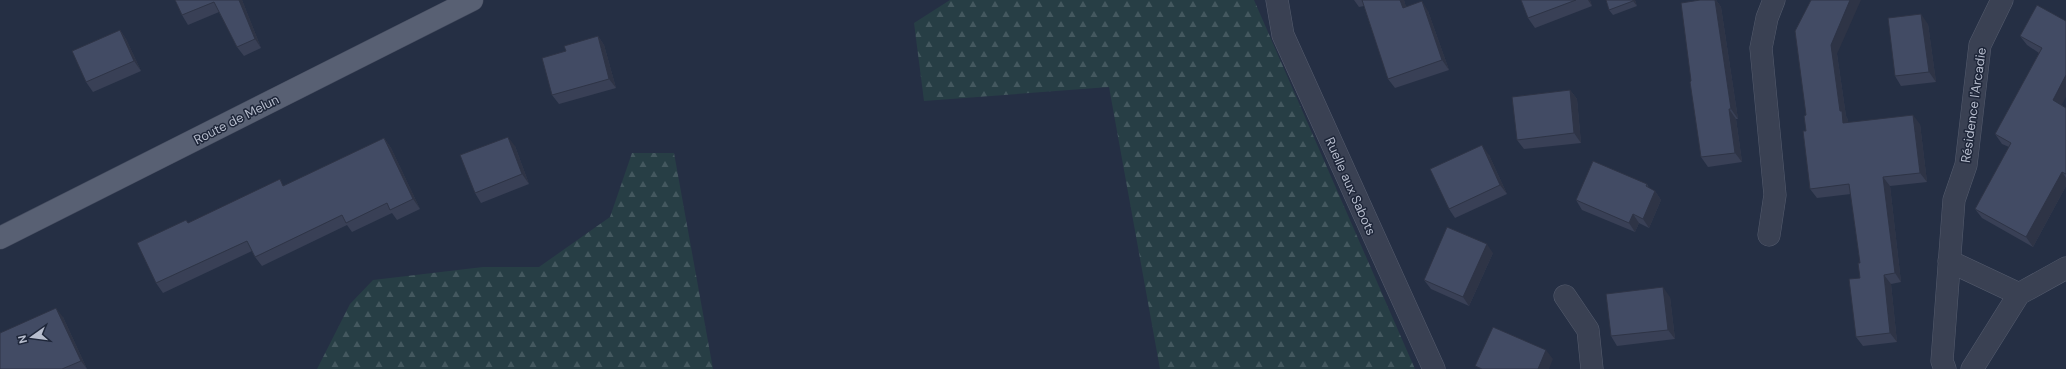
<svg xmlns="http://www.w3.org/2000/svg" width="2066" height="369" font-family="'DM Sans',sans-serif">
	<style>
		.forest { fill: url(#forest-firs) }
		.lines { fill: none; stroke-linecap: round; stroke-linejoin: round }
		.street-casing { stroke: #555c6e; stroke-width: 23 }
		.primary-casing { stroke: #434a5d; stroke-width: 23 }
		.street { stroke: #3a4153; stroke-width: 22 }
		.primary { stroke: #586073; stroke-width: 22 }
		.wall { fill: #394056 }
		.shaded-wall { fill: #2e3446 }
		.building { fill: #424b64; stroke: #2e3446 }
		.labels { text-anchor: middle; stroke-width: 3; stroke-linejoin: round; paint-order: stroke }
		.street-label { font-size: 13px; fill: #b7bdcd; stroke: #1e2639 }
	</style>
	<defs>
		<pattern id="forest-firs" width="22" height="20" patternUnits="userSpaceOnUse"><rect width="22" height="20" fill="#273e45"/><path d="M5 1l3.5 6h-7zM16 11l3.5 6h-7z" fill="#44585f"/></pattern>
	</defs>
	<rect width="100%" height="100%" fill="#252f44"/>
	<path class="forest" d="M950,0H1254L1415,369H1160L1109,87L924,101L914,23Z
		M632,153H674L713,369H317L350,304L373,280L483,267H539L610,217Z"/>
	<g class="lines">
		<g class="street-casing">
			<path id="street" d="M1277,0L1283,35L1434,369
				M1769,235L1775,195L1761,48L1767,18L1774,0
				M1949,261L2019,294
				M1565,296L1588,330L1592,369
				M1945,369L1942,361L1954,200L1966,165L1980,45L2002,0
				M1972,369L2019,294L2066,268"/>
		</g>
		<g class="primary-casing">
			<path id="primary" d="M0,238L472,0"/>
		</g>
		<use href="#street" class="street"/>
		<use href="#primary" class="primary"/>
	</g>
	<path class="wall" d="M175,0H242L261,48L244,56L237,47L219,12L188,25L182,15Z
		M1354,0H1404L1406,7L1428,11L1449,70L1395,88L1388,79L1364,6L1359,7Z
		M1521,0H1590L1592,6L1535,28L1528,18Z
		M1606,0H1635L1637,6L1613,15L1609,10Z
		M1700,0H1716L1721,7L1738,119H1736L1742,162L1708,167L1701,157L1691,81Z
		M2037,5L2062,105L2066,108V186L2033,247L1982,218L1975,209L2009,147L2002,144L1995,134L2039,53L2027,45L2020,36Z
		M1928,24L1936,82L1901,86L1895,76Z
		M120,30L126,39L141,71L93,92L86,82Z
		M598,36L604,45L616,88L559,104L552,95Z
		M1837,54L1846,116L1848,120V122L1920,124L1927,182L1890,186L1901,282L1891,284L1897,342L1863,346L1856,337L1860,278V263L1851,194L1817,198L1810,189L1806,115Z
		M1570,90L1577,99L1581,143L1524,149L1517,140Z
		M384,138L391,148L420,209L397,220L392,213L352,232L347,225L262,266L255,257L252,251L163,293L156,283L186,220L188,223L285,186Z
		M515,146L529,184L481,203L475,193Z
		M1489,155L1507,194L1455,218L1449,209Z
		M1647,184L1649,188L1655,191L1661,200L1649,228L1639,223L1635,232L1582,210L1576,200Z
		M1493,253L1469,306L1431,289L1424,280Z
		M1670,297L1675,339L1617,346L1611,336Z
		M63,317L87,369H0Z"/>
	<path class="shaded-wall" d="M239,0H242L261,48L255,39Z
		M1400,0H1404L1409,17L1403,8Z
		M1588,0H1590L1592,6Z
		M1633,0H1635L1637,6L1633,1Z
		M1715,0H1716L1721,7L1738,119L1731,109Z
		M1850,0H1861L1837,54L1846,116L1848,120L1850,132L1843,123L1840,111L1831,45Z
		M1422,1L1428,11L1449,70L1442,60Z
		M1921,14L1928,24L1936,82L1929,72Z
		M120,30L126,39L141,71L134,61Z
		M598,36L604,45L616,88L609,79Z
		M2066,75V97L2059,110L2053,100Z
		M1570,90L1577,99L1581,143L1574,133Z
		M1729,109L1736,119L1742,162L1735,153Z
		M1913,115L1920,124L1927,182L1920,173Z
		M508,137L515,146L529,184L522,174Z
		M384,138L391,148L420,209L413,199Z
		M1482,145L1489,155L1507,194L1500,185Z
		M2062,172L2066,178V186L2033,247L2026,237Z
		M1883,177L1890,186L1901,282L1895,273Z
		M1655,191L1661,200L1649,228L1643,219Z
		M1633,214L1639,223L1635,232L1629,223Z
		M1487,244L1493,253L1469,306L1463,297Z
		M1884,275L1891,284L1897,342L1890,333Z
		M1663,287L1670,297L1675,339L1668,330Z
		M56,308L63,317L87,369L81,361Z
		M1546,350L1553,359L1549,369H1538Z"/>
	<path class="building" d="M175,0H239L255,39L237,47L214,2L182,15Z
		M1362,0H1400L1403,8L1422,1L1442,60L1388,79Z
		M1521,0H1576L1528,18Z
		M1606,0H1633V1L1609,10Z
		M1700,0H1715L1731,109H1729L1735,153L1701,157L1690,82L1691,81L1681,3Z
		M1811,0H1850L1831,45L1840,111H1842L1843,123L1913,115L1920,173L1883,177L1895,273L1884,275L1890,333L1856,337L1849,279L1860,278L1858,263H1860L1849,184L1810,189L1803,131H1806L1804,116L1806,115L1795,31Z
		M2037,5L2066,21V75L2053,100L2066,108V174L2062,172L2026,237L1975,209L2011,143L1995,134L2042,48L2020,36Z
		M1921,14L1929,72L1895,76L1888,18Z
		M120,30L134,61L86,82L72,51Z
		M598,36L609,79L552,95L542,58L566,51L564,46Z
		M1570,90L1574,133L1517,140L1512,97Z
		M508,137L522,174L475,193L460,155Z
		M384,138L413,199L390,210L387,203L346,223L342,215L255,257L247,241L156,283L137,243L186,220L188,223L280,179L283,186Z
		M1482,145L1500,185L1449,209L1430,169Z
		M1593,161L1647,184L1646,186L1655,191L1643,219L1633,214L1629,223L1576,200Z
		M1447,227L1487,244L1463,297L1424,280Z
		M1663,287L1668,330L1611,336L1606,294Z
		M56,308L81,361L62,369H0V333Z
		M1493,327L1546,350L1538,369H1482L1475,366Z"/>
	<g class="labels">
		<g class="street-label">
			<text transform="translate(1973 105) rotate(-82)" y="5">Résidence l'Arcadie</text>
			<text transform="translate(236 119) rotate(-27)" y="5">Route de Melun</text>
			<text transform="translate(1351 186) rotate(66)" y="5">Ruelle aux Sabots</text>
		</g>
	</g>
	<g transform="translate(32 337) rotate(256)" stroke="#1e2639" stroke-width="3" paint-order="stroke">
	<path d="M0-3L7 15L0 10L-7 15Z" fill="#b7bdcd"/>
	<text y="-6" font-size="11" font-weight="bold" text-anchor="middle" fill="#b7bdcd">N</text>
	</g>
</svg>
